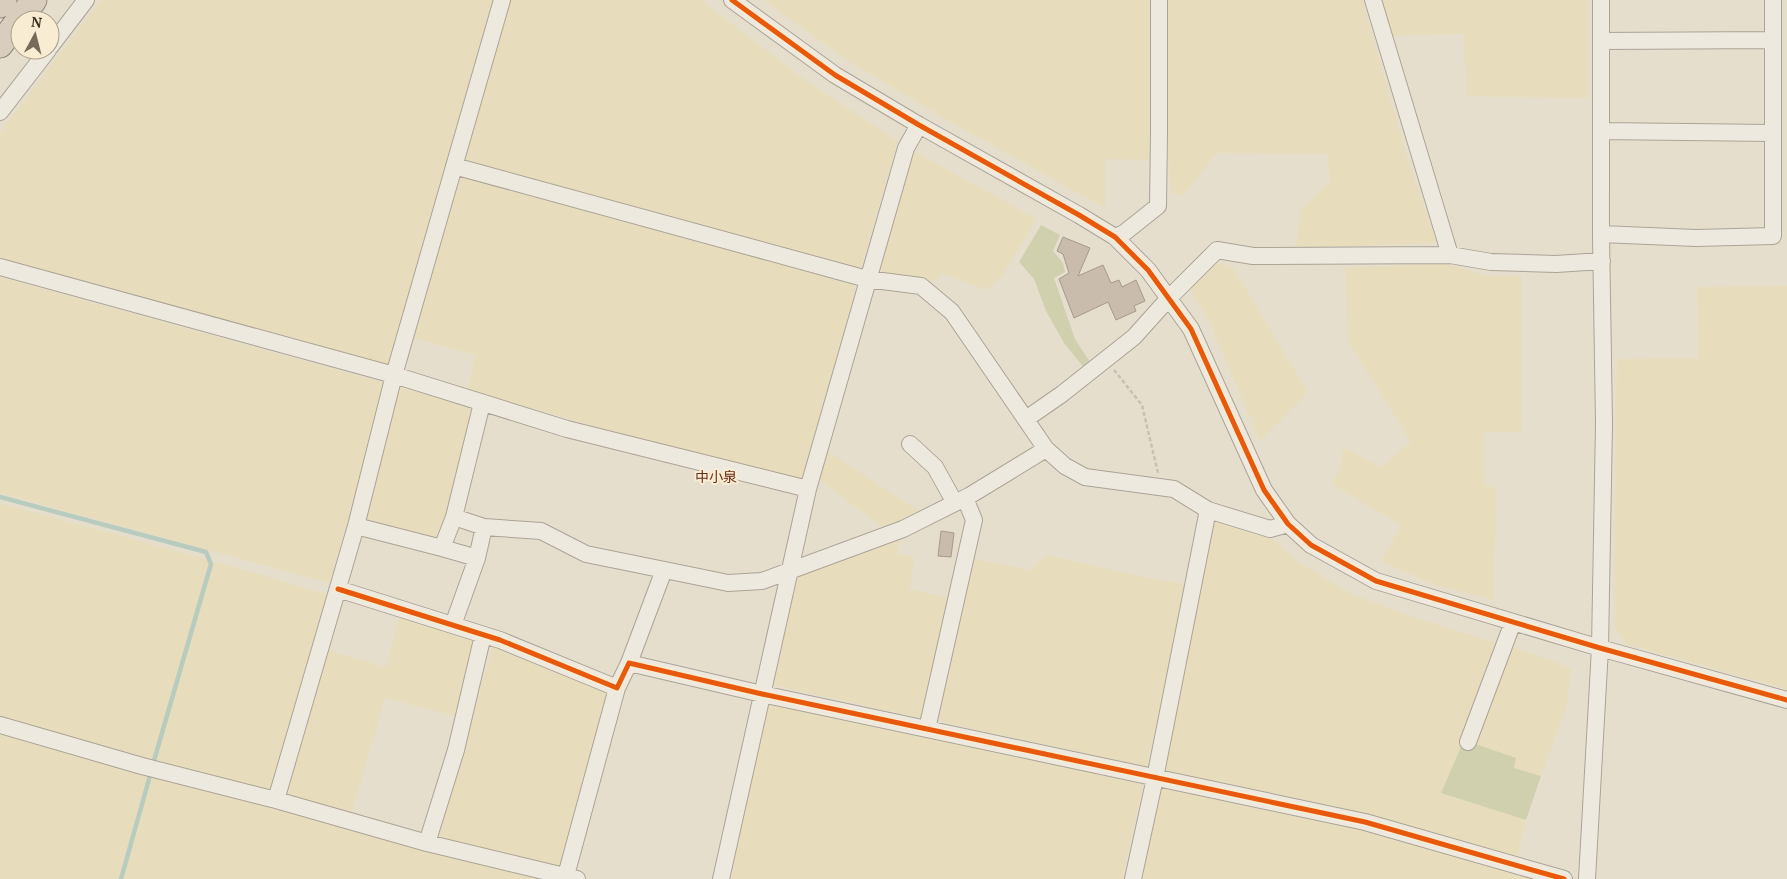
<svg xmlns="http://www.w3.org/2000/svg" width="1787" height="879" font-family="'PT Serif','Noto Sans JP',serif">
	<style>
		.farmland { fill: #e7ddbc }
		.cemetery { fill: #d1d0ae }
		.lines { fill: none; stroke-linecap: round; stroke-linejoin: round }
		.stream { stroke: #b8cbbf; stroke-width: 4.5 }
		.building { fill: #cabcad; stroke: #a7998b }
		.minor-casing { stroke: #aba396; stroke-width: 18 }
		.highway-casing { stroke: #90887c; stroke-width: 27 }
		.path { stroke: #c7c0b6; stroke-width: 2.5; stroke-dasharray: 4 2.5; stroke-linecap: butt }
		.minor { stroke: #eee9df; stroke-width: 16 }
		.highway { stroke: #d9cebd; stroke-width: 25 }
		.cycleway-casing { stroke: #f8ecd2; stroke-width: 8 }
		.cycleway { stroke: #e8590c; stroke-width: 5 }
		.labels { text-anchor: middle; stroke-width: 4; stroke-linejoin: round; paint-order: stroke }
		.neighbourhood-label { font-size: 14px; fill: #6a2a19; stroke: #f8ecd2 }
	</style>
	<rect width="100%" height="100%" fill="#e6decc"/>
	<path class="farmland" d="M101,0H496L390,371L0,261V133Z
		M509,0H701L805,80L898,141L862,265L856,271L467,162L463,157Z
		M764,0H1152V160L1105,159V208L954,124L847,60Z
		M1167,0H1362L1409,163L1437,243L1296,248L1300,211L1330,181L1327,154L1217,153L1183,196L1171,192L1169,177Z
		M1383,0H1588V98L1467,96L1463,34L1392,36Z
		M912,150L1037,219L1002,276L988,290L943,274L935,281L880,276L876,268Z
		M460,175L849,281L856,290L802,483L467,391L475,355L414,338Z
		M1222,263L1234,269L1308,392L1260,441L1209,321L1189,287L1211,266Z
		M1445,263L1487,276H1521L1522,432H1484L1485,485L1496,488L1494,600L1432,584L1381,561L1401,525L1332,484L1339,471L1344,447L1381,467L1411,442L1348,341L1345,268Z
		M0,277L388,384L329,583L0,493Z
		M1787,286V689L1626,644L1614,625L1617,359L1698,358L1697,287Z
		M401,385L474,410L438,540L364,519Z
		M826,450L919,511L884,528L818,479Z
		M0,503L224,564L329,595L316,647L386,667L400,616L476,640L455,716L385,698L352,812L438,837L493,646L607,693L572,831L557,879H0Z
		M1211,519L1273,539L1298,562L1352,594L1423,620L1555,661L1571,669L1567,706L1541,776L1514,768L1516,758L1441,793L1526,820L1517,860L1163,773Z
		M900,540L897,554L914,557L910,589L949,598L924,719L770,684L796,577Z
		M1048,555L1139,576L1186,584L1147,767L942,722L938,714L972,558L1030,570Z
		M767,700L1144,781L1122,879H731Z
		M1159,785L1350,824L1537,879H1138Z"/>
	<path class="cemetery" d="M1041,225L1060,235L1053,251L1063,263L1065,272L1054,278L1075,339L1090,362L1085,369L1064,343L1046,311L1034,279L1019,262Z
		M1464,740L1516,758L1514,768L1541,776L1526,820L1441,793Z"/>
	<g class="lines">
		<path class="stream" d="M0,497L206,552L211,564L153,764
			M121,879L151,772"/>
	</g>
	<path class="building" d="M1063,237L1090,248L1078,276L1103,265L1111,283L1119,280L1122,287L1136,280L1145,301L1134,306L1136,311L1116,320L1108,302L1074,318L1059,279L1069,273L1063,254L1057,251Z
		M941,531L954,533L951,557L938,556Z"/>
	<g class="lines">
		<g class="minor-casing">
			<path id="minor" d="M732,0L835,75L919,125L1079,215L1115,237L1148,270L1191,329L1264,490L1288,524L1311,545L1376,581L1600,648L1787,700
				M1373,0L1450,255
				M1601,41L1773,40
				M50,47L86,0
				M0,112L48,50
				M1601,131L1773,133
				M454,166L867,279L921,286L952,312L1046,449L1065,466L1085,477L1174,489L1208,510L1270,529L1288,524
				M1601,234L1696,238L1773,236V0
				M1115,237L1124,233L1158,206L1159,133V0
				M0,267L394,375L567,429L808,489
				M1026,419L1062,394L1134,337L1169,298L1217,250L1253,256L1450,255L1491,262L1556,264L1602,261
				M910,444L935,467L955,503
				M454,517L482,403
				M356,526L442,548L454,517L484,527L541,531L586,554L699,577L728,583L762,581L903,529L969,496L1046,449
				M442,548L477,558L484,527
				M338,589L500,640L617,688L629,663L762,694L1365,822L1564,879
				M453,625L477,558
				M629,663L664,570
				M0,725L142,766L276,800L427,843L577,879
				M927,729L974,520L965,498
				M1468,742L1513,622
				M276,800L356,526L394,375L502,0
				M427,843L456,750L483,635
				M565,879L617,688
				M721,879L808,489L906,148L919,125
				M1133,879L1155,778L1208,510
				M1587,879L1600,648L1604,424L1601,234V0"/>
		</g>
		<g class="highway-casing">
			<path id="highway" d="M0,5L4,0
				M0,45L34,0"/>
		</g>
		<path class="path" d="M1114,370L1142,405L1158,473"/>
		<use href="#minor" class="minor"/>
		<use href="#highway" class="highway"/>
		<g class="cycleway-casing">
			<path id="cycleway" d="M732,0L835,75L919,125L1079,215L1115,237L1148,270L1191,329L1264,490L1288,524L1311,545L1376,581L1600,648L1787,700
				M338,589L500,640L617,688L629,663L762,694L1365,822L1564,879"/>
		</g>
		<use href="#cycleway" class="cycleway"/>
	</g>
	<g class="labels">
		<g class="neighbourhood-label">
			<text x="716" y="482">中小泉</text>
		</g>
	</g>
	<g transform="translate(35 35) rotate(7)"><circle r="24" fill="#f8ecd2" stroke="#ac9f8a"/>
	<path d="M0-4L9 19L0 12L-9 19Z" fill="#776a5a"/>
	<text y="-8" font-size="14" font-weight="bold" text-anchor="middle" fill="#3b2b1d">N</text>
	</g>
</svg>
